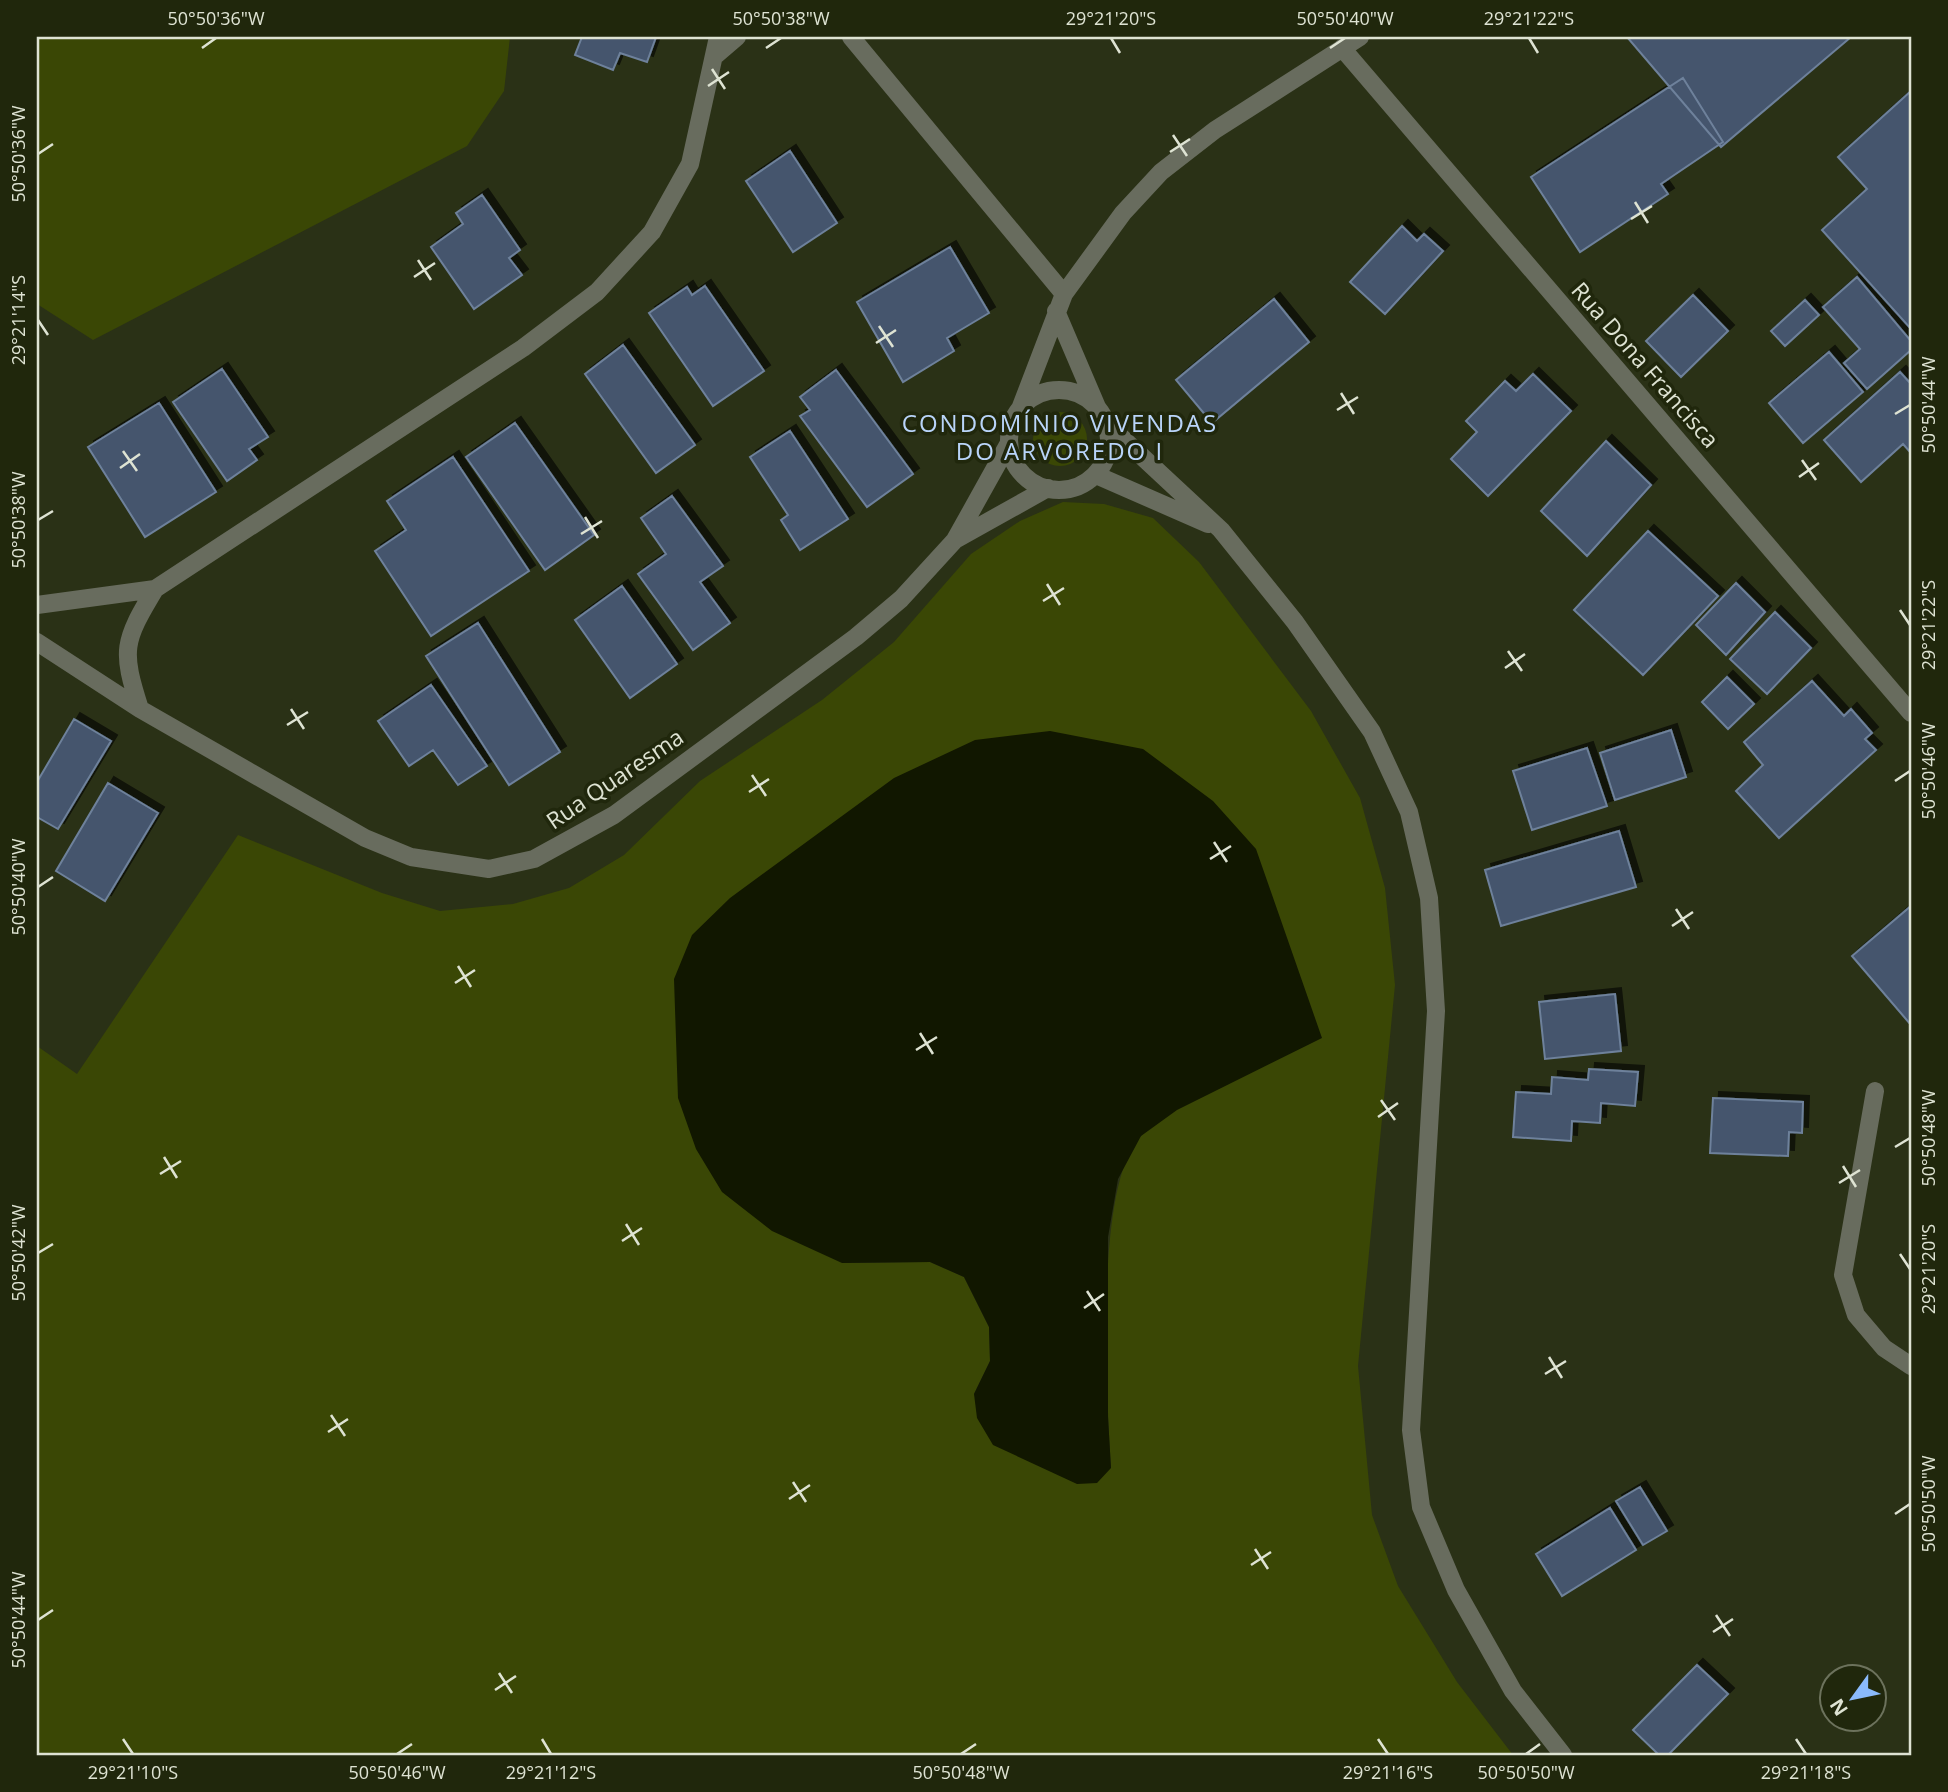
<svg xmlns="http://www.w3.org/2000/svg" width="1948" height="1792" font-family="'Open Sans',sans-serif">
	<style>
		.green { fill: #3a4705; fill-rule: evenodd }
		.water { fill: #111700 }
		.building { fill: #44556d; stroke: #6e819b; stroke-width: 2; filter: url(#shadow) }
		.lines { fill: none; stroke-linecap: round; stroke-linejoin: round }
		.street { stroke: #686c5e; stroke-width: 18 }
		.ticks { fill: none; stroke: #dee3d3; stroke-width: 2.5 }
		.labels { text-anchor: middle; stroke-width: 7; stroke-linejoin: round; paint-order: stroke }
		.street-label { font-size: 23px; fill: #dee3d3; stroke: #20270c }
		.neighbourhood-label { font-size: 24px; letter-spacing: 2px; fill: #b9d4f9; stroke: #20270c }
		.neatline { fill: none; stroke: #dee3d3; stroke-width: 2.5 }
		.ticks-label { font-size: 18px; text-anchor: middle; fill: #dee3d3 }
	</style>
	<defs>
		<filter id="shadow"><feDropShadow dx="6" dy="-6" stdDeviation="0" flood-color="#0009"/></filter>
	</defs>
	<rect width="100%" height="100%" fill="#2a3116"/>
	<path class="green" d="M37,37H510L504,91L467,146L93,340L37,304Z
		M1033 439a27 27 0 1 1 54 0a27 27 0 1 1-54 0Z
		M1063,502L1104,504L1153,518L1199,562L1311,711L1360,798L1385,888L1395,985L1358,1366L1372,1515L1398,1586L1457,1682L1513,1755H37V1046L77,1074L238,835L382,893L440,911L513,904L569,888L624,855L700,781L822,700L894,642L971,554L1020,521ZM1321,1038C1266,1065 1189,1094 1143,1134C1093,1178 1107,1400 1111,1467L974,1394L990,1361L989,1327L964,1277L930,1262L842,1263Z"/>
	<path class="water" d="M1050,731L1143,749L1213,801L1256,849L1322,1038L1177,1110L1141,1136L1118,1179L1108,1237V1417L1111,1468L1097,1483L1077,1484L993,1445L977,1418L974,1394L990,1361L989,1327L964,1277L930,1262L842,1263L772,1231L722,1192L696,1149L678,1098L674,979L692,935L730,898L894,778L975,740Z"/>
	<path class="building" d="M582,37H656L647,62L620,53L613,70L575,55Z
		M1627,37H1851L1721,147Z
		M1683,78L1723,142L1661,184L1668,194L1580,252L1531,177Z
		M1911,91V329L1822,230L1867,189L1838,157Z
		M790,151L837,223L793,252L746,181Z
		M482,195L520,250L509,258L522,275L474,309L431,247L463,224L456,213Z
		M1402,226L1417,241L1424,234L1443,251L1385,314L1350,282Z
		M950,247L989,313L947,338L954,351L903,382L857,302Z
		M1857,277L1911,341V350L1867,389L1844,363L1860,349L1823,307Z
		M705,286L764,371L713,406L649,313L687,287L692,295Z
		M1693,295L1728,331L1681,377L1646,341Z
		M1274,299L1309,342L1212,423L1176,380Z
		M1805,300L1819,315L1785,346L1771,331Z
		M623,345L695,445L656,473L585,374Z
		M1829,352L1863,392L1803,443L1769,403Z
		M222,369L268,437L249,449L257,460L227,481L173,402Z
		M836,370L913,474L867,507L800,416L810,410L800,397Z
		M1900,372L1911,384V453L1903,444L1861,482L1824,440Z
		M1533,374L1571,411L1488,496L1451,459L1477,432L1466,421L1505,381L1516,391Z
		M159,403L216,492L145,537L88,447Z
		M515,423L594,535L545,570L466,457Z
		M790,431L848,519L800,550L781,520L788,515L750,457Z
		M1606,441L1651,485L1587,556L1541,511Z
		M453,457L529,571L431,636L375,551L406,530L387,501Z
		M672,496L723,566L700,582L730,623L693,650L638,574L666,554L641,518Z
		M1648,531L1718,596L1643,675L1574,610Z
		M1736,583L1765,612L1726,655L1696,625Z
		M622,586L677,664L630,698L575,620Z
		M1775,612L1811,648L1767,694L1730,659Z
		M478,623L560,752L509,785L426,656Z
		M1727,677L1754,704L1728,729L1702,702Z
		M1812,681L1844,716L1851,709L1872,733L1865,739L1876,750L1779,838L1736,791L1763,765L1744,742Z
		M431,685L487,766L458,785L433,750L409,766L378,721Z
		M74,719L111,741L58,829L37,817V782Z
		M1671,730L1686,777L1615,800L1600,753Z
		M1587,748L1607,806L1532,830L1513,771Z
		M108,783L158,813L105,901L56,871Z
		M1619,831L1636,887L1501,926L1485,870Z
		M1911,906V1025L1852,956Z
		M1615,994L1621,1051L1545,1059L1539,1002Z
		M1589,1069L1638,1072L1635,1106L1601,1103L1600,1123L1572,1121L1571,1141L1513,1137L1516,1092L1551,1094L1552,1077L1588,1080Z
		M1713,1098L1803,1102L1802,1133L1789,1132L1788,1156L1710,1153Z
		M1640,1487L1667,1531L1643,1545L1616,1501Z
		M1610,1508L1636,1550L1562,1596L1536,1554Z
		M1697,1665L1728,1694L1668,1755H1659L1633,1730Z"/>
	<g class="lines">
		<path class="street" d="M851,37L1064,294
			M1342,48L1911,713
			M716,55L737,37
			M1056,311L1097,407
			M1009 440a50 50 0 1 1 100 0a50 50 0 1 1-100 0Z
			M1020,409L1064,294L1123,213L1161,172L1215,130L1360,37
			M1106,423L1221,530L1295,622L1372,732L1409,812L1429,898L1436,1011L1411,1430L1421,1507L1456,1590L1513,1691L1563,1755
			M1096,475L1208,524
			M955,540L1048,488
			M37,605L155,589L523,348L597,292L652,232L690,164L718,37
			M37,642L140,709L365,838L411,857L489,869L534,859L614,815L856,637L901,599L955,540L1009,443
			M140,709C121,650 123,642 155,589
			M1875,1091L1843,1275L1856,1315L1884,1348L1911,1366"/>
	</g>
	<path class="ticks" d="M1111,38L1120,53M1529,38L1538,53M202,48L216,38M766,48L781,38M1330,48L1345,38M712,69L725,89M708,86L729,72M1173,135L1187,156M1170,152L1190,139M38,154L53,144M1635,202L1648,223M1631,219L1652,206M418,260L431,280M414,277L435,263M38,320L48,335M879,326L893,347M876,343L896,330M1341,393L1354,414M1337,410L1358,397M1895,414L1910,405M123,451L137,471M1802,460L1816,480M120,468L140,454M1799,477L1819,463M585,517L598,538M38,520L53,511M581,534L602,521M1047,584L1060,605M1043,601L1064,588M1900,610L1910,625M1508,651L1522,671M1505,668L1525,654M291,709L304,729M287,725L308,712M752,775L766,796M1895,781L1910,771M749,792L769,779M1214,842L1227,862M1210,859L1231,846M38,887L53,877M1676,909L1689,929M1672,926L1693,912M458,966L471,987M455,983L475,970M920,1033L933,1054M916,1050L937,1037M1381,1100L1395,1120M1378,1117L1398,1103M1895,1147L1910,1138M164,1157L177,1178M1843,1166L1856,1187M160,1174L181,1161M1839,1183L1860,1170M626,1224L639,1245M622,1241L642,1228M38,1253L53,1244M1900,1254L1910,1269M1087,1291L1100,1311M1084,1308L1104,1294M1549,1357L1562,1378M1545,1374L1566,1361M331,1415L345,1436M328,1432L348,1419M793,1482L806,1502M789,1499L810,1485M1895,1514L1910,1504M1255,1549L1268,1569M1251,1565L1271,1552M1716,1615L1730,1636M38,1620L53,1610M1713,1632L1733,1619M499,1673L512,1693M495,1690L516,1676M123,1739L133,1754M542,1739L551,1754M1378,1739L1388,1754M1796,1739L1806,1754M397,1754L412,1744M961,1754L976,1744M1526,1754L1540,1744"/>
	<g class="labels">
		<g class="street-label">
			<text transform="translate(1645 365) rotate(49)" y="8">Rua Dona Francisca</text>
			<text transform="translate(615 779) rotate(-34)" y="8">Rua Quaresma</text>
		</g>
		<g class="neighbourhood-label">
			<text x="1060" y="432">CONDOMÍNIO VIVENDAS<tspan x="1060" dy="28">DO ARVOREDO I</tspan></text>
		</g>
	</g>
	<rect width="1948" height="1792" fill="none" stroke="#20270c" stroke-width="77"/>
	<g transform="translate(1853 1698) rotate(237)"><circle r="33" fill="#20270c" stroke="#6c725c" stroke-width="2"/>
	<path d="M0-5L12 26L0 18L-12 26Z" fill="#8abafc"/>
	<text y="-10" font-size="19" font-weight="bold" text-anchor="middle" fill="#dee3d3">N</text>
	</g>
	<rect x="38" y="38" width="1872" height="1716" class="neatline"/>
	<g class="ticks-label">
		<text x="216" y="25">50°50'36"W</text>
		<text x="781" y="25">50°50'38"W</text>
		<text x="1111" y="25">29°21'20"S</text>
		<text x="1345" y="25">50°50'40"W</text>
		<text x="1529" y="25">29°21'22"S</text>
		<text transform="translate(19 154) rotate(-90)" y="6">50°50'36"W</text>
		<text transform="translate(19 320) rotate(-90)" y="6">29°21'14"S</text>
		<text transform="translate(1929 405) rotate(-90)" y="6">50°50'44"W</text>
		<text transform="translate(19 520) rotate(-90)" y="6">50°50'38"W</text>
		<text transform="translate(1929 625) rotate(-90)" y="6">29°21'22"S</text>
		<text transform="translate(1929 771) rotate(-90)" y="6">50°50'46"W</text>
		<text transform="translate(19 887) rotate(-90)" y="6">50°50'40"W</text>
		<text transform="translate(1929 1138) rotate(-90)" y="6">50°50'48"W</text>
		<text transform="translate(19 1253) rotate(-90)" y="6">50°50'42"W</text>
		<text transform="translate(1929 1269) rotate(-90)" y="6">29°21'20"S</text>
		<text transform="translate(1929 1504) rotate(-90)" y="6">50°50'50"W</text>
		<text transform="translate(19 1620) rotate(-90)" y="6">50°50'44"W</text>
		<text x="133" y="1779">29°21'10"S</text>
		<text x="397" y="1779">50°50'46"W</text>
		<text x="551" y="1779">29°21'12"S</text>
		<text x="961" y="1779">50°50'48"W</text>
		<text x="1388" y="1779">29°21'16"S</text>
		<text x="1526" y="1779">50°50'50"W</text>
		<text x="1806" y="1779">29°21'18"S</text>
	</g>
</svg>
